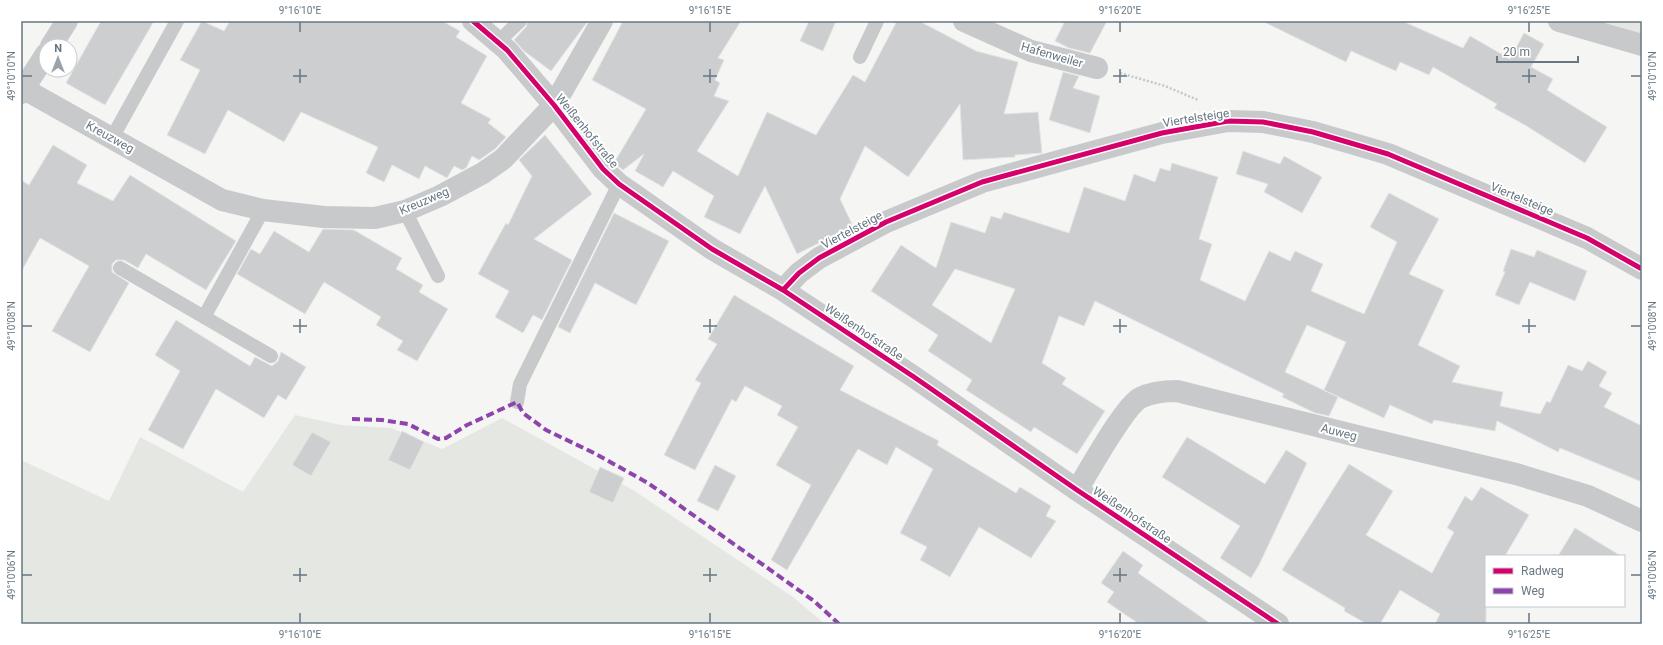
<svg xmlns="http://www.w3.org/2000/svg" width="1663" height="645" font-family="Roboto,sans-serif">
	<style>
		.green { fill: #e4e7e2 }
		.building { fill: #cccecf; stroke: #e4e4e4; fill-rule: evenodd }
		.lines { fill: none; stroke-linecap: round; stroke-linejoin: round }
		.path { stroke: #c5c7c8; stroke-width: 2.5; stroke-dasharray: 2 2; stroke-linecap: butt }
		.service { stroke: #c8c9ca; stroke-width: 14 }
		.minor { stroke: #c8c9ca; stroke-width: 22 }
		.tertiary { stroke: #c8c9ca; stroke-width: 22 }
		.quiet { stroke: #8e44ad; stroke-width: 4; stroke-dasharray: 8 4; stroke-linecap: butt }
		.cycleway-casing { stroke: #fff; stroke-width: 8 }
		.cycleway { stroke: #d6006c; stroke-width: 5 }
		.ticks { fill: none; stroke: #677783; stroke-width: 1.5 }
		.labels { text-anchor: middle; stroke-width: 4; stroke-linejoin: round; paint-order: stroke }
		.street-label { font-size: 12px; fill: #677783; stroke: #fff }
		.neatline { fill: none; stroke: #677783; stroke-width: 1.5 }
		.ticks-label { font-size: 10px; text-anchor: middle; fill: #677783 }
	</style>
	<rect width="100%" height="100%" fill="#f5f5f4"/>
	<path class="green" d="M1600,21H1642V34Z
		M295,415L341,425L391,428L442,449L502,418L633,490L793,597L825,624H21V460L109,501L140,437L243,492Z"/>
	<path class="building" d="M101,21H154L105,105L66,83Z
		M202,21L224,31L230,21H442L460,31L456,37L487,56L461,103L491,119L488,123L506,137L495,149L479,160L472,156L466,168L462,170L454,166L447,178L425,166L419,179L392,165L384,182L366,173L378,147L301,112L284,142L228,110L205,154L167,135L200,70L180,60Z
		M528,21H588L551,71L524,51L514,40L526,27Z
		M623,21H741L718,58L724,60L715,80L720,83L714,96L729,101L697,151L738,176L767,112L816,135L853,75L865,82L897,21H919L976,51L1018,62L1004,114L1038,112L1042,153L1015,155V157L963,160L960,104L908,177L865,146L840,199L853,226L797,254L765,186L740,234L704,217L714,196L673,171L663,187L635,171L644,154L623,170L614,163L646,109L592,80Z
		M809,21H836L823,51L800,41Z
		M1065,21H1107L1090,53L1069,48L1055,41Z
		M1262,21H1402L1463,48L1470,36L1510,59L1524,33L1544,44L1531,67L1553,79L1547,90L1607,127L1585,163L1525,125L1494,108L1497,104L1433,67L1429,75L1400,62L1396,71L1351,51L1346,62Z
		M1063,72L1079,76L1073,88L1100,96L1090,133L1049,120Z
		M545,135L592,194L534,239L572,260L542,320L533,315L523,333L495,317L509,291L478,274L506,223L508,225L532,176L519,160Z
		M53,145L87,165L77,183L113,201L130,175L236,241L206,290L146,254L138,268L124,260H116L112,264V272L129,283L90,352L52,331L89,266L40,238L21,272V180L29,185Z
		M1243,151L1280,164L1284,156L1322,177L1302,213L1264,192L1268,184L1236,174Z
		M1172,163L1218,177L1199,239L1212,244L1200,280L1245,301L1269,251L1290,261L1295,251L1323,264L1311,291L1364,314L1397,242L1370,227L1389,193L1439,219L1409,274L1444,290L1418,345L1460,366L1452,382L1503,392L1500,406L1540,414L1547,401L1550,403L1568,365L1582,371L1588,361L1607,372L1599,386L1612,393L1604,407L1642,426V482L1560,448L1558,452L1497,421L1495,431L1434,420L1432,424L1390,405L1384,418L1324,390L1346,342L1307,325L1285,372L1338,397L1329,416L1315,413L1282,397L1284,394L1095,301L1084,326L1059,316L1042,363L1066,378L1062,384L1105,411L1077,454L1034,427L1031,432L966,390L972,380L928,351L938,335L871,291L901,245L936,268L951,222L985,233L991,216L1001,219L1004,212L1069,233L1084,187L1125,201L1134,174L1155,182L1160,168L1170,171ZM955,269L1015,289L991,343L932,305Z
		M614,213L669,241L636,305L595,283L570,333L558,327Z
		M323,229L354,230L402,258L396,269L423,285L419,292L448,309L417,361L397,350L403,341L376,325L381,317L324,282L305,314L237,274L251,249L260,254L274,231L309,252Z
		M1511,249L1534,257L1537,250L1587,271L1575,301L1530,282L1519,305L1495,295L1505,272L1503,271Z
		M734,295L854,366L840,390L939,441L937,445L1016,493L1020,487L1051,506L1046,516L1056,521L1031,558L979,527L950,577L920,560L927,547L900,533L933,469L896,447L887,465L858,449L787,570L771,560L811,485L776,465L798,427L777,415L782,406L745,386L736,402L732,399L695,470L664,455L701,383L695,380L717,344L708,339Z
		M176,320L250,366L255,357L272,366L278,361L281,352L306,367L286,400L278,395L264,418L216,389L183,449L148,430L180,371L155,355Z
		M402,431L424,442L410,470L388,460Z
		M312,432L331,442L311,476L292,465Z
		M1187,437L1265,484L1286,450L1307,463L1259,565L1251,578L1220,558L1240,526L1162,477Z
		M1349,464L1393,491L1366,535L1432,573L1454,532L1447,528L1465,496L1472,501L1481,487L1529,515L1505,556H1486V624H1435L1440,614L1400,590L1380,624H1367L1344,611L1345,608L1282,570Z
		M715,465L736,476L718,511L697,501Z
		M600,467L624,478L613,503L589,492Z
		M1575,528L1621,556H1558Z
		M1123,551L1143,565L1138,573L1211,624H1139L1107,602L1114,592L1101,583Z"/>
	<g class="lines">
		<path class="path" d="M1120,73L1165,86L1198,100"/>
		<path class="service" d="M499,41L520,21
			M860,57L877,21
			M112,138L177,21
			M405,211L438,276
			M120,268L271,356
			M204,317L263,210
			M517,402L520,384L619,184"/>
		<path class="minor" d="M964,21L1031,51L1097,68
			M1559,21L1642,45
			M24,89L222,200L263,210L324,217L375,218L405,211L440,196L483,173L503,159L554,105L602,21
			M783,290L799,273L819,258L886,222L982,182L1162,133L1228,121L1263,122L1313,132L1388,154L1587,238L1642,269
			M1077,490C1089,471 1123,408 1140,398C1152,392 1164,391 1177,391L1357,436L1516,474L1588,496L1642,521"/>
		<path class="tertiary" d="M473,21L507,50L554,105L603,169L619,184L712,249L783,290L914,377L1077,490L1278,624
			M51,46L67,21
			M21,93L46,54"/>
		<path class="quiet" d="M352,419L382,420L408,424L438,439L446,438L467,425L517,402L523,413L546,430L594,453L648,483L814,601L839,624"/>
		<g class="cycleway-casing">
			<path id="cycleway" d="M473,21L507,50L554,105L603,169L619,184L712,249L783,290L914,377L1077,490L1278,624
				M783,290L799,273L819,258L886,222L982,182L1162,133L1228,121L1263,122L1313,132L1388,154L1587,238L1642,269"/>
		</g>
		<use href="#cycleway" class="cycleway"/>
	</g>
	<path class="ticks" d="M300,22V32M710,22V32M1120,22V32M1529,22V32M300,69V83M710,69V83M1120,69V83M1529,69V83M22,76H32M293,76H307M703,76H717M1113,76H1127M1522,76H1536M1631,76H1641M300,319V333M710,319V333M1120,319V333M1529,319V333M22,326H32M293,326H307M703,326H717M1113,326H1127M1522,326H1536M1631,326H1641M300,568V582M710,568V582M1120,568V582M22,575H32M293,575H307M703,575H717M1113,575H1127M1631,575H1641M300,613V623M710,613V623M1120,613V623M1529,613V623"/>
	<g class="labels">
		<g class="street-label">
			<text transform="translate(1052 55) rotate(16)" y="4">Hafenweiler</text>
			<text transform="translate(1196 118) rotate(-9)" y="4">Viertelsteige</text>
			<text transform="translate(587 131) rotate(51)" y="4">Weißenhofstraße</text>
			<text transform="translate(110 137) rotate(29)" y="4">Kreuzweg</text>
			<text transform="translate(1522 199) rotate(23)" y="4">Viertelsteige</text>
			<text transform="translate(424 201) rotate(-23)" y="4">Kreuzweg</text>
			<text transform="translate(852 230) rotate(-28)" y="4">Viertelsteige</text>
			<text transform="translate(864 332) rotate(34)" y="4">Weißenhofstraße</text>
			<text transform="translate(1339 432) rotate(14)" y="4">Auweg</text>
			<text transform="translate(1132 515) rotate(34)" y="4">Weißenhofstraße</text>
		</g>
	</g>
	<rect width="1663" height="645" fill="none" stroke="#ffffff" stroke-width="44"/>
	<rect x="1485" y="555" width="140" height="52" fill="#ffffff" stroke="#c2c9cd"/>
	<rect x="1493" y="568" width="20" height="6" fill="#d6006c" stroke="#c2c9cd"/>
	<text x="1521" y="575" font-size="12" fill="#677783">Radweg</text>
	<rect x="1493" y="588" width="20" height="6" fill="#8e44ad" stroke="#c2c9cd"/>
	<text x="1521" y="595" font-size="12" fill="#677783">Weg</text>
	<g transform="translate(58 58)"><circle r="19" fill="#ffffff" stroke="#c2c9cd"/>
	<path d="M0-3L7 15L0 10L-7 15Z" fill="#99a3ab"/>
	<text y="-6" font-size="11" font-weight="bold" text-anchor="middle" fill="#677783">N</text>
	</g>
	<path d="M1497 56v6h81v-6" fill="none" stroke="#677783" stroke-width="2"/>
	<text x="1503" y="56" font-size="12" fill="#677783" stroke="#ffffff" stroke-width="3" paint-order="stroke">20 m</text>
	<rect x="22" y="22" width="1619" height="601" class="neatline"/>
	<g class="ticks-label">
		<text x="300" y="14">9°16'10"E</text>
		<text x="710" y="14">9°16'15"E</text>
		<text x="1120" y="14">9°16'20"E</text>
		<text x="1529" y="14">9°16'25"E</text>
		<text transform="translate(11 76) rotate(-90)" y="4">49°10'10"N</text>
		<text transform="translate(1652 76) rotate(-90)" y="4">49°10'10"N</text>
		<text transform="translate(11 326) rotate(-90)" y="4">49°10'08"N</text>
		<text transform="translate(1652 326) rotate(-90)" y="4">49°10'08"N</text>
		<text transform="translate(11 575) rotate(-90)" y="4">49°10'06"N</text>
		<text transform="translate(1652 575) rotate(-90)" y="4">49°10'06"N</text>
		<text x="300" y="638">9°16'10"E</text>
		<text x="710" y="638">9°16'15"E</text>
		<text x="1120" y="638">9°16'20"E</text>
		<text x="1529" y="638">9°16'25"E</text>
	</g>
</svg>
